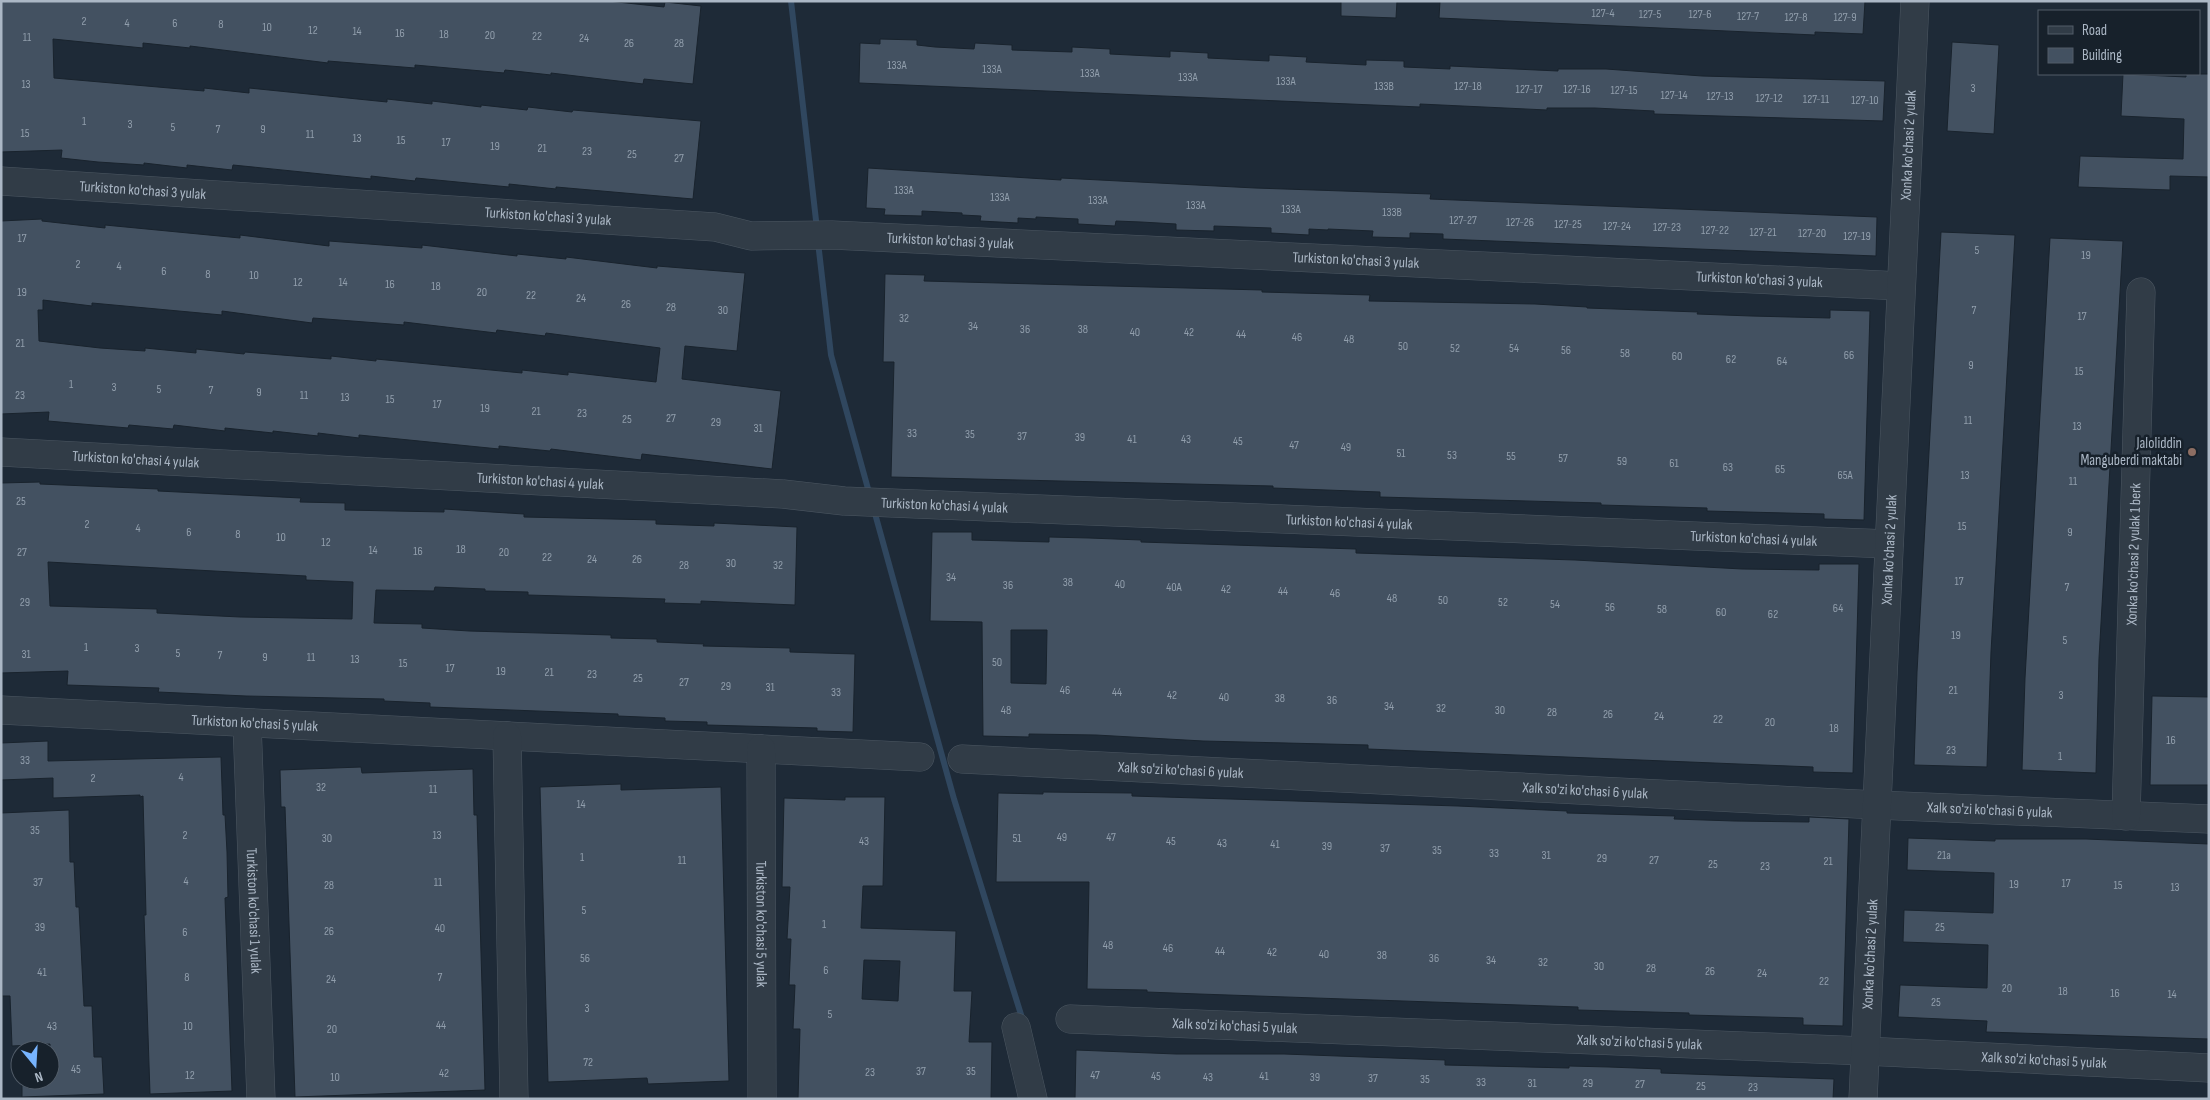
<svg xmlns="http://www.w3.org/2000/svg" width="2210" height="1100" font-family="'Sofia Sans Condensed',sans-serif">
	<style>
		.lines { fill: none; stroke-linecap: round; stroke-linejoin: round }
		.stream { stroke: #30475f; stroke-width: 6 }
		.building { fill: #435161; stroke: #19232d; fill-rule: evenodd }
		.minor-casing { stroke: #4c5762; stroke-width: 29 }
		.minor { stroke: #313c47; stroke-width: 28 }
		.education-dot { fill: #8d6e63; stroke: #17212b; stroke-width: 2 }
		.labels { text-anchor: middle; stroke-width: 5; stroke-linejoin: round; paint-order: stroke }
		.number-label { font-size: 12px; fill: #919eac }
		.street-label { font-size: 15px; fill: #abb7c5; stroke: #17212b }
		.poi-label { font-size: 15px; fill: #abb7c5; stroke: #17212b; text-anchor: end }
	</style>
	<rect width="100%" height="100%" fill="#1e2a37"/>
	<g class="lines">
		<path class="stream" d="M791,1L817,229
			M818,242L831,355L870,496
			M874,510L954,799L1023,1021"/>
	</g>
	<path class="building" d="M1,1H608L664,7L665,2L701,6L693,84L644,79L643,84L551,73V75L505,70L504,73L415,65V68L328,61V63L190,46V48L143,43V48L53,39L54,78L204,91V88L249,93V88L387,102V99L432,104V101L481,107V105L527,110L528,107L572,112L573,110L701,121L693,199L556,187V189L509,184V187L416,178L415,181L371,176V179L233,165L232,170L187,165V168L144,163V165L98,162L61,158L62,150L1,152Z
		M1341,1H1397L1396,18L1341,16Z
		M1440,1H1865L1863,34L1815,32V35L1439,18Z
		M880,39L917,40V45L935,47L974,49L975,43L1012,45V50L1072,52V47L1110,49V54L1170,57V51L1208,53V58L1269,61V55L1307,57L1306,62L1366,65V60L1404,61V67L1450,69V66L1558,71V69H1606L1702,76L1885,81L1883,121L1654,114V111L1595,108H1547V110L1420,104V107L859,83L860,43L880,44Z
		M1952,42L1999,45L1994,134L1947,131Z
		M2123,74L2186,77V74H2209V177L2170,176V190L2078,187L2080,156L2183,159L2184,119L2121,116Z
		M868,168L1061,180V178L1255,188L1431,194L1430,199L1877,217L1876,256L1443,239V234L1410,233V238L1372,237L1373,231L1328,229V230L1309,229V235L1271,233V228L1214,226V231L1176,230V224L1141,222L1116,221L1115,226L1078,224V219L1036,217V219L1018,218V223L980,221L981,216L962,215V213L922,211V216L884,215L885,209L866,208Z
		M42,219V221L105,228V225L240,238V235L329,246V241L422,248V245L517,256V254L566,259V257L657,268V266L745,273L737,351L685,346L682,379L781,391L772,469L642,454L641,460L551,449L550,451L499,446V449L359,435V438L318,433V436L273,431V433L225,428V431L174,425L173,429L129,425L128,428L48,421L49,412L1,414V221ZM43,300L92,306V303L222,315V311L312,323L313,318L404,325V322L496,333L497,330L545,336L546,333L660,348L656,382L568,372V375L522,370V373L376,359V361L331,356V359L245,352L244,354L196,349V353L145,348V351L100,348L39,341L38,310H43Z
		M1941,232L2015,235L1991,652L1987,767L1914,765L1917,672Z
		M2050,238L2123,241L2099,658L2096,773L2022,770L2025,678Z
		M885,274L925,275L924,281L1262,290V292L1370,295L1369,301L1535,304L1587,307V308L1698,312L1697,314L1751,316L1830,318V310L1870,311L1864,520L1824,519V514L1707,511V508L1601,505V503L1380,497V492L1273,488V486L891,477L894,362H883Z
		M40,482V484L158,489V491L301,498L300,502L345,503V510L444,512V509L524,514V517L656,520V524L714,526V523L797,527L795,605L701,601V604L664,603L665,599L528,595V592L485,591V589L435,587L434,591L376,590L374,623L422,624V628L469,631L611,635V638L657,639V642L704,644L703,646L790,648V652L855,654L853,732L817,731V728L707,725V722L665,721V718L618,716V714L430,707V703L384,701V699L246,696L158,692L159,688L67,685L68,671L1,673V483ZM48,562L306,576V580L353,582L352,619L240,617L157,613V609L50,606Z
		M932,532H972V540L1049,542V537L1089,538L1141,540V542L1356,549V553L1575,560L1742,569L1819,570V564H1859L1853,773L1813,772V767L1368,749V745L1203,741L1096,735L1029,734V737L983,736L982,622L930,621ZM1011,630H1047L1046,684L1011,683Z
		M2152,696L2209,697V785H2150Z
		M48,741V761L221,757L223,815H225L227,852L228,897L225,898L232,1091L150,1094L144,915H146L143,796L140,797V795L53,798V778L1,780V743Z
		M361,767L362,773L473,769L474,815H477L485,1090L295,1097L285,807H281L280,770Z
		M621,784V790L721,787L729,1081L648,1084L647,1078L548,1082L540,787Z
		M1043,792L1132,793V796L1458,806L1567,811V813L1675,816L1674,819L1734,821L1809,822V817L1849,819L1843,1026L1803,1025V1018L1689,1015V1013L1578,1010V1007L1199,994L1147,992V990L1087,989L1089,882H996L998,793L1043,794Z
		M845,797H885L883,886H863L861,928L956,931L954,991H972L969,1042H992L991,1099H798L800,1029H793L795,985H789L791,939H787L790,887H782L784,798L845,800ZM864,960L900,961L898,1001L862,999Z
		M69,810L70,862H74L76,907H79L84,1006H92L94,1057H102L104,1094L22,1097V1080H50V1044L12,1046L10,996H2L1,813Z
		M1908,838L1995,841V839H2086L2209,844V1039L1986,1032L1987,1021L1898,1017L1900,985L1987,988L1988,945L1903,942L1904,910L1993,913L1994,873L1907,870Z
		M1076,1050L1176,1054H1284L1445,1060V1065L1569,1068V1066L1609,1067L1661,1069V1073L1834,1079L1833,1099H1075Z"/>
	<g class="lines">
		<g class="minor-casing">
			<g id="minor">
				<path id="s1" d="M1,181L715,227L751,236L832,235L1901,286"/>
				<path id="s2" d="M1,452L783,494L844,501L1889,544"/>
				<path id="s3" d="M1,710L920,757"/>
				<path id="s4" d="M247,723L261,1099"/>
				<path d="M507,736L514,1099"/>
				<path id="s5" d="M761,749L762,1099"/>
				<path id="s6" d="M962,759L1877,805L2209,819"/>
				<path id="s7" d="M2126,816L2141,292"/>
				<path id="s8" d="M1070,1019L1865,1051L2209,1068"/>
				<path d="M1016,1027L1033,1099"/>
				<path id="s9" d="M1863,1099L1915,1"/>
			</g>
		</g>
		<use href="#minor" class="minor"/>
	</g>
	<circle class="education-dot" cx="2192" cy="452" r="5"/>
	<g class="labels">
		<g class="number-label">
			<text x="1603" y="17">127-4</text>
			<text x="1650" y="18">127-5</text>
			<text x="1700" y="18">127-6</text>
			<text x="1748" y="20">127-7</text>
			<text x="1796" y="21">127-8</text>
			<text x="1845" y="21">127-9</text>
			<text x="84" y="25">2</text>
			<text x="127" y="27">4</text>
			<text x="175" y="27">6</text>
			<text x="221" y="28">8</text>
			<text x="267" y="31">10</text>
			<text x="313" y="34">12</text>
			<text x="357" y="35">14</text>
			<text x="400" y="37">16</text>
			<text x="444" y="38">18</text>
			<text x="490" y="39">20</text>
			<text x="537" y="40">22</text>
			<text x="27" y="41">11</text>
			<text x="584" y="42">24</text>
			<text x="629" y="47">26</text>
			<text x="679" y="47">28</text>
			<text x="897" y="69">133A</text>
			<text x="992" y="73">133A</text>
			<text x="1090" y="77">133A</text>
			<text x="1188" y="81">133A</text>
			<text x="1286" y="85">133A</text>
			<text x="26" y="88">13</text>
			<text x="1384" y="90">133В</text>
			<text x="1468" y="90">127-18</text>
			<text x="1973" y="92">3</text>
			<text x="1529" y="93">127-17</text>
			<text x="1577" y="93">127-16</text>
			<text x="1624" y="94">127-15</text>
			<text x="1674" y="99">127-14</text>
			<text x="1720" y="100">127-13</text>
			<text x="1769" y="102">127-12</text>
			<text x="1816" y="103">127-11</text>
			<text x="1865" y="104">127-10</text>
			<text x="84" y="125">1</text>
			<text x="130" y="128">3</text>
			<text x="173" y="131">5</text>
			<text x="218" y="133">7</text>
			<text x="263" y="133">9</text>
			<text x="25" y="137">15</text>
			<text x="310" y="138">11</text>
			<text x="357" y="142">13</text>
			<text x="401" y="144">15</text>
			<text x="446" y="146">17</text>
			<text x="495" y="150">19</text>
			<text x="542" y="152">21</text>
			<text x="587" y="155">23</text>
			<text x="632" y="158">25</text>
			<text x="679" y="162">27</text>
			<text x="904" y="194">133A</text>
			<text x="1000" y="201">133A</text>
			<text x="1098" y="204">133A</text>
			<text x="1196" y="209">133A</text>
			<text x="1291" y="213">133A</text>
			<text x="1392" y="216">133В</text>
			<text x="1463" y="224">127-27</text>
			<text x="1520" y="226">127-26</text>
			<text x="1568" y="228">127-25</text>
			<text x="1617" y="230">127-24</text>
			<text x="1667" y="231">127-23</text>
			<text x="1715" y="234">127-22</text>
			<text x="1763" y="236">127-21</text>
			<text x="1812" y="237">127-20</text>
			<text x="1857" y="240">127-19</text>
			<text x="22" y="242">17</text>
			<text x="1977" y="254">5</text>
			<text x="2086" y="259">19</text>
			<text x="78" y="268">2</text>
			<text x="119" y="270">4</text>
			<text x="164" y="275">6</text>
			<text x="208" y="278">8</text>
			<text x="254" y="279">10</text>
			<text x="298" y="286">12</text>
			<text x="343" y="286">14</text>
			<text x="390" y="288">16</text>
			<text x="436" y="290">18</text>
			<text x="22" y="296">19</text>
			<text x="482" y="296">20</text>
			<text x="531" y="299">22</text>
			<text x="581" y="302">24</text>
			<text x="626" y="308">26</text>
			<text x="671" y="311">28</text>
			<text x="723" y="314">30</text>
			<text x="1974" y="314">7</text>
			<text x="2082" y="320">17</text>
			<text x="904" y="322">32</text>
			<text x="973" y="330">34</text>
			<text x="1025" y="333">36</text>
			<text x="1083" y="333">38</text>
			<text x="1135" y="336">40</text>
			<text x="1189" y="336">42</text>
			<text x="1241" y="338">44</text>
			<text x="1297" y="341">46</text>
			<text x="1349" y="343">48</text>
			<text x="20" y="347">21</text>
			<text x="1403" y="350">50</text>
			<text x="1455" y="352">52</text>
			<text x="1514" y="352">54</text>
			<text x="1566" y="354">56</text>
			<text x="1625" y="357">58</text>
			<text x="1849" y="359">66</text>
			<text x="1677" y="360">60</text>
			<text x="1731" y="363">62</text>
			<text x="1782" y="365">64</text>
			<text x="1971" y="369">9</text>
			<text x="2079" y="375">15</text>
			<text x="71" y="388">1</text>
			<text x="114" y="391">3</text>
			<text x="159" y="393">5</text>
			<text x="211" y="394">7</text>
			<text x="259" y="396">9</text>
			<text x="20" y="399">23</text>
			<text x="304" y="399">11</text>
			<text x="345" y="401">13</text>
			<text x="390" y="403">15</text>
			<text x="437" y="408">17</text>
			<text x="485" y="412">19</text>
			<text x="536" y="415">21</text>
			<text x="582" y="417">23</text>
			<text x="671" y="422">27</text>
			<text x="627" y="423">25</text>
			<text x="1968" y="424">11</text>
			<text x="716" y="426">29</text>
			<text x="2077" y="430">13</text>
			<text x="758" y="432">31</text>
			<text x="912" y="437">33</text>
			<text x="970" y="438">35</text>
			<text x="1022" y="440">37</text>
			<text x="1080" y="441">39</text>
			<text x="1132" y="443">41</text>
			<text x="1186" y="443">43</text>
			<text x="1238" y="445">45</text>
			<text x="1294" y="449">47</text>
			<text x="1346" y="451">49</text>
			<text x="1401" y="457">51</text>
			<text x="1452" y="459">53</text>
			<text x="1511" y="460">55</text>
			<text x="1563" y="462">57</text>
			<text x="1622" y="465">59</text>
			<text x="1674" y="467">61</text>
			<text x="1728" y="471">63</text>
			<text x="1780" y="473">65</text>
			<text x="1845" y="479">65A</text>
			<text x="1965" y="479">13</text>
			<text x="2073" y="485">11</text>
			<text x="21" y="505">25</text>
			<text x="87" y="528">2</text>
			<text x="1962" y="530">15</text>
			<text x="138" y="532">4</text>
			<text x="189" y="536">6</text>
			<text x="2070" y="536">9</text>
			<text x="238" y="538">8</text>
			<text x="281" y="541">10</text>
			<text x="326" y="546">12</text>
			<text x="461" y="553">18</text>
			<text x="373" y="554">14</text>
			<text x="418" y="555">16</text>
			<text x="22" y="556">27</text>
			<text x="504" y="556">20</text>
			<text x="547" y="561">22</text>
			<text x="592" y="563">24</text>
			<text x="637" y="563">26</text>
			<text x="731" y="567">30</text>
			<text x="684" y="569">28</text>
			<text x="778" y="569">32</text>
			<text x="951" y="581">34</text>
			<text x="1959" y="585">17</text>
			<text x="1068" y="586">38</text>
			<text x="1120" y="588">40</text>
			<text x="1008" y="589">36</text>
			<text x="1174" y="591">40A</text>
			<text x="2067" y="591">7</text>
			<text x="1226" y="593">42</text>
			<text x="1283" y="595">44</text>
			<text x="1335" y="597">46</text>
			<text x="1392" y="602">48</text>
			<text x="1443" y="604">50</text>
			<text x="25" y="606">29</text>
			<text x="1503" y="606">52</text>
			<text x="1555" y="608">54</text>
			<text x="1610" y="611">56</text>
			<text x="1838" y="612">64</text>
			<text x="1662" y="613">58</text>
			<text x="1721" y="616">60</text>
			<text x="1773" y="618">62</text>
			<text x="1956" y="639">19</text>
			<text x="2065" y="644">5</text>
			<text x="86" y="651">1</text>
			<text x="137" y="652">3</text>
			<text x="178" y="657">5</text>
			<text x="26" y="658">31</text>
			<text x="220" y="659">7</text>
			<text x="265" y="661">9</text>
			<text x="311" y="661">11</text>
			<text x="355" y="663">13</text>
			<text x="997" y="666">50</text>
			<text x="403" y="667">15</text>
			<text x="450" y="672">17</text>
			<text x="501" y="675">19</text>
			<text x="549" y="676">21</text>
			<text x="592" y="678">23</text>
			<text x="638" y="682">25</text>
			<text x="684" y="686">27</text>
			<text x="726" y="690">29</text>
			<text x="770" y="691">31</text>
			<text x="1065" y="694">46</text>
			<text x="1953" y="694">21</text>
			<text x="836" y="696">33</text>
			<text x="1117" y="696">44</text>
			<text x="1172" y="699">42</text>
			<text x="2061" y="699">3</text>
			<text x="1224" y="701">40</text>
			<text x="1280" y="702">38</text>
			<text x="1332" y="704">36</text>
			<text x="1389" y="710">34</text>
			<text x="1441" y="712">32</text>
			<text x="1006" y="714">48</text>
			<text x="1500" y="714">30</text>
			<text x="1552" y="716">28</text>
			<text x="1608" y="718">26</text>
			<text x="1659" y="720">24</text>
			<text x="1718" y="723">22</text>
			<text x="1770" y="726">20</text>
			<text x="1834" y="732">18</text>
			<text x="2171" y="744">16</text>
			<text x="1951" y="754">23</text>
			<text x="2060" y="760">1</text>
			<text x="25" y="764">33</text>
			<text x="181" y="781">4</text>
			<text x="93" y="782">2</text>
			<text x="321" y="791">32</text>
			<text x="433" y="793">11</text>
			<text x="581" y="808">14</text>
			<text x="35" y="834">35</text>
			<text x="185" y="839">2</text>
			<text x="437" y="839">13</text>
			<text x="1062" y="841">49</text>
			<text x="1111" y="841">47</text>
			<text x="327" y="842">30</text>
			<text x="1017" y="842">51</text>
			<text x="864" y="845">43</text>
			<text x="1171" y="845">45</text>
			<text x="1222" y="847">43</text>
			<text x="1275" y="848">41</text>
			<text x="1327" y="850">39</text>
			<text x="1385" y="852">37</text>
			<text x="1437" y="854">35</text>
			<text x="1494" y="857">33</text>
			<text x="1546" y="859">31</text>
			<text x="1944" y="859">21a</text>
			<text x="582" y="861">1</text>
			<text x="1602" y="862">29</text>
			<text x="682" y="864">11</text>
			<text x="1654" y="864">27</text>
			<text x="1828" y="865">21</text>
			<text x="1713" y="868">25</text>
			<text x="1765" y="870">23</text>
			<text x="186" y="885">4</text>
			<text x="38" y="886">37</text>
			<text x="438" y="886">11</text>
			<text x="2066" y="887">17</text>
			<text x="2014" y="888">19</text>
			<text x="329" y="889">28</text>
			<text x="2118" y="889">15</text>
			<text x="2175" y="891">13</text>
			<text x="584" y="914">5</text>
			<text x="824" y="928">1</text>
			<text x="40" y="931">39</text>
			<text x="1940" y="931">25</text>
			<text x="440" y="932">40</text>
			<text x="329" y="935">26</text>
			<text x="185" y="936">6</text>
			<text x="1108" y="949">48</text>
			<text x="1168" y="952">46</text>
			<text x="1220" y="955">44</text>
			<text x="1272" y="956">42</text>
			<text x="1324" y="958">40</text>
			<text x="1382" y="959">38</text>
			<text x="585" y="962">56</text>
			<text x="1434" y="962">36</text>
			<text x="1491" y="964">34</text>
			<text x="1543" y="966">32</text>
			<text x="1599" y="970">30</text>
			<text x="1651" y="972">28</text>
			<text x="826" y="974">6</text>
			<text x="1710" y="975">26</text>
			<text x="42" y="976">41</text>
			<text x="1762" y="977">24</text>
			<text x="187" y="981">8</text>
			<text x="440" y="981">7</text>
			<text x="331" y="983">24</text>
			<text x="1824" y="985">22</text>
			<text x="2007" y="992">20</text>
			<text x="2063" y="995">18</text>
			<text x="2115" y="997">16</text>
			<text x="2172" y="998">14</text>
			<text x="1936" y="1006">25</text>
			<text x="587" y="1012">3</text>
			<text x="830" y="1018">5</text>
			<text x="441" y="1029">44</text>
			<text x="52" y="1030">43</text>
			<text x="188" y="1030">10</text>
			<text x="332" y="1033">20</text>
			<text x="588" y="1066">72</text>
			<text x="76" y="1073">45</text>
			<text x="921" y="1075">37</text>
			<text x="971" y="1075">35</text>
			<text x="870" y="1076">23</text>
			<text x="444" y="1077">42</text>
			<text x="190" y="1079">12</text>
			<text x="1095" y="1079">47</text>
			<text x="1156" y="1080">45</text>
			<text x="1264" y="1080">41</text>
			<text x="335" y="1081">10</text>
			<text x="1208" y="1081">43</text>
			<text x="1315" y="1081">39</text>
			<text x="1373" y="1082">37</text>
			<text x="1425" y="1083">35</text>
			<text x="1481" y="1086">33</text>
			<text x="1532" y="1087">31</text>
			<text x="1588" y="1087">29</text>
			<text x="1640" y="1088">27</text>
			<text x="1701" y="1090">25</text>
			<text x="1753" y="1091">23</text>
		</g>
		<g class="street-label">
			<text dy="5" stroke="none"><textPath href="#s9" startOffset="955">Xonka ko'chasi 2 yulak</textPath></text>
			<text dy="5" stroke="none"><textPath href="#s1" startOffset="142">Turkiston ko'chasi 3 yulak</textPath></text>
			<text dy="5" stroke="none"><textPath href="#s1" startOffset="548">Turkiston ko'chasi 3 yulak</textPath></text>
			<text dy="5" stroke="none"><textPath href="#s1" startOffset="952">Turkiston ko'chasi 3 yulak</textPath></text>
			<text dy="5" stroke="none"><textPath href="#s1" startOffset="1358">Turkiston ko'chasi 3 yulak</textPath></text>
			<text dy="5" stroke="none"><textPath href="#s1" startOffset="1762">Turkiston ko'chasi 3 yulak</textPath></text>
			<text dy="5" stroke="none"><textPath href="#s2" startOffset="135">Turkiston ko'chasi 4 yulak</textPath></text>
			<text dy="5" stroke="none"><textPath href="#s2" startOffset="540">Turkiston ko'chasi 4 yulak</textPath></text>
			<text dy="5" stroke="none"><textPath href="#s2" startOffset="945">Turkiston ko'chasi 4 yulak</textPath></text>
			<text dy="5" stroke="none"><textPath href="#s2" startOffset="1350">Turkiston ko'chasi 4 yulak</textPath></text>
			<text dy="5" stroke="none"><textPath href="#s2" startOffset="1755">Turkiston ko'chasi 4 yulak</textPath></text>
			<text dy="5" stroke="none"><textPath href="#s9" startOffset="550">Xonka ko'chasi 2 yulak</textPath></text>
			<text dy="5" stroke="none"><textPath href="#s7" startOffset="262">Xonka ko'chasi 2 yulak 1 berk</textPath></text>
			<text dy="5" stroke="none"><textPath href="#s3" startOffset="254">Turkiston ko'chasi 5 yulak</textPath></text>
			<text dy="5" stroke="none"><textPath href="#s6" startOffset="219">Xalk so'zi ko'chasi 6 yulak</textPath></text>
			<text dy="5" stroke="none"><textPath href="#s6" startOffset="624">Xalk so'zi ko'chasi 6 yulak</textPath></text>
			<text dy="5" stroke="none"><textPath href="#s6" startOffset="1029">Xalk so'zi ko'chasi 6 yulak</textPath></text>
			<text dy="5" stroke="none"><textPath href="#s4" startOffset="188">Turkiston ko'chasi 1 yulak</textPath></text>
			<text dy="5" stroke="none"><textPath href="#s5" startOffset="175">Turkiston ko'chasi 5 yulak</textPath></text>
			<text dy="5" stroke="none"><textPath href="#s9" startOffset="145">Xonka ko'chasi 2 yulak</textPath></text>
			<text dy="5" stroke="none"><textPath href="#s8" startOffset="165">Xalk so'zi ko'chasi 5 yulak</textPath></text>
			<text dy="5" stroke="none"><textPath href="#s8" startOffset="570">Xalk so'zi ko'chasi 5 yulak</textPath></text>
			<text dy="5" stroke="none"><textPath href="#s8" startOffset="975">Xalk so'zi ko'chasi 5 yulak</textPath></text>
		</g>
		<g class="poi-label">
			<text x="2182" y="448">Jaloliddin<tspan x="2182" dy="17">Manguberdi maktabi</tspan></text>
		</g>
	</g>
	<rect width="2210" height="1100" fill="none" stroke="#abb7c5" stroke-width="5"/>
	<rect x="2038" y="10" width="162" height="65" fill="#17212b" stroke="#525d69"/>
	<rect x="2048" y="26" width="25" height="8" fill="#313c47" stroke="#525d69"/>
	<text x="2082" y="35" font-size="15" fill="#abb7c5">Road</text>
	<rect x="2048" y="48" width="25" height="15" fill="#435161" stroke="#525d69"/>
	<text x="2082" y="60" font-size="15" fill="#abb7c5">Building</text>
	<g transform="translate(35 1065) rotate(162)"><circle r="24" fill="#17212b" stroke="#525d69"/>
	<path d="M0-4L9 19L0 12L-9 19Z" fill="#77b4fe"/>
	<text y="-8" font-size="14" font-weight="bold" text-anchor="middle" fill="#abb7c5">N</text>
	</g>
</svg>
